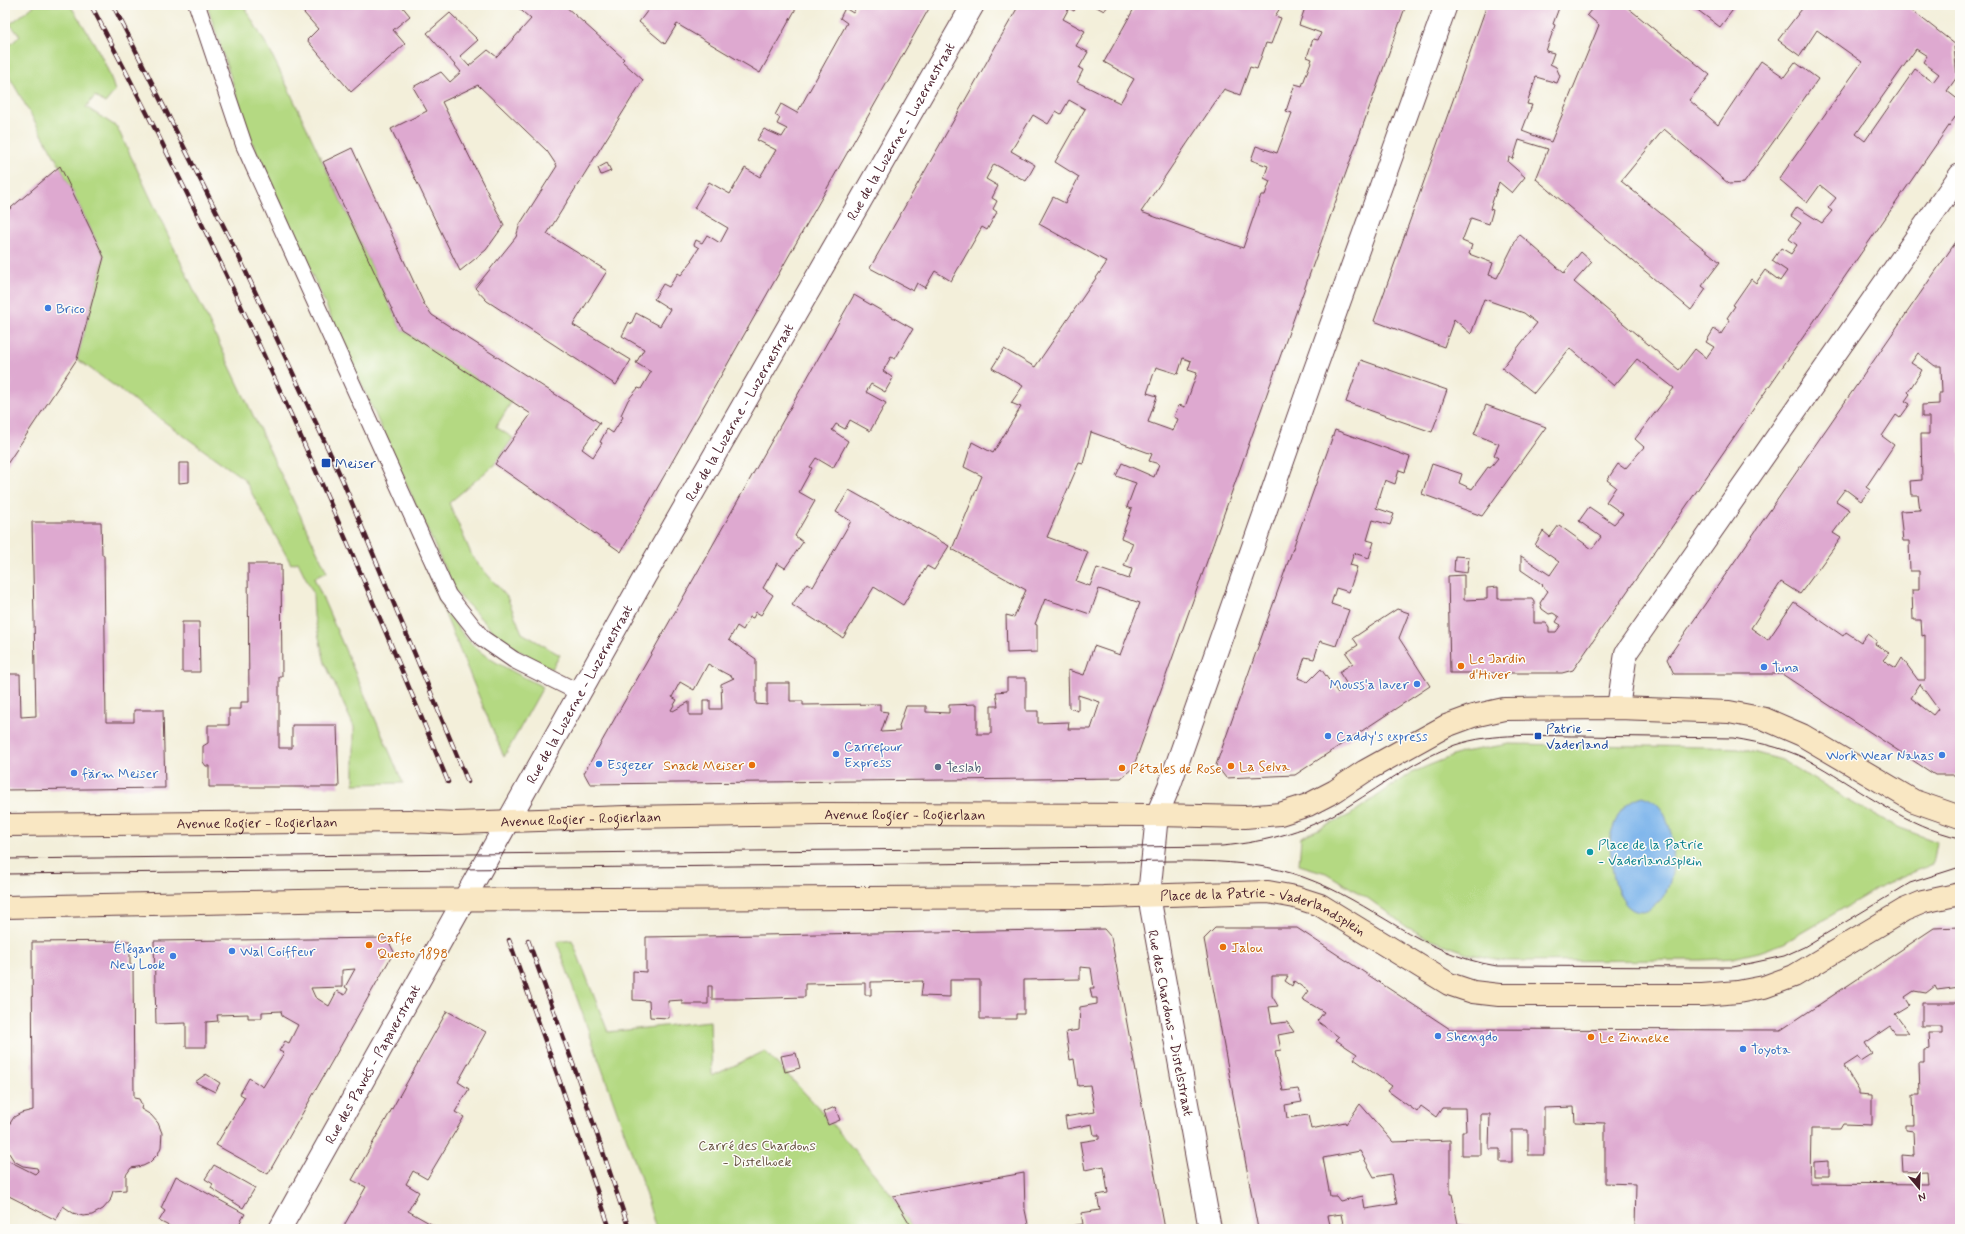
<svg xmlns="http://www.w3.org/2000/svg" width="1965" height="1234" font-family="Mynerve,sans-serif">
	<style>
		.green { fill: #b4d982; stroke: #7f7c56 }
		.water { fill: #7bb4eb; stroke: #626a8b }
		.building { fill: #dea9d0; fill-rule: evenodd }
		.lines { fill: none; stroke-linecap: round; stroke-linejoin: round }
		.lane-casing { stroke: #633e45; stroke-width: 18 }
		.street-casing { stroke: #633e45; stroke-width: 24 }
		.secondary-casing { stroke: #633e45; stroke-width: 24 }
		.lane { stroke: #fff; stroke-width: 16 }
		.street { stroke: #fff; stroke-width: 22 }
		.secondary { stroke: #f9e7c3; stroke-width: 22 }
		.tram { stroke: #4a1f2b; stroke-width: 1 }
		.rail-casing { stroke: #4a1f2b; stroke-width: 4.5 }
		.rail { stroke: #fdfcf7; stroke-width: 3; stroke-dasharray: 9; stroke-linecap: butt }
		.shop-dot { fill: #3f7fe0; stroke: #fdfcf7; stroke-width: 1.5 }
		.transit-dot { fill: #1a4fb4; stroke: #fdfcf7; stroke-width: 1.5 }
		.food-dot { fill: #e8710a; stroke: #fdfcf7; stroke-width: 1.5 }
		.service-dot { fill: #5c6f8a; stroke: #fdfcf7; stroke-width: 1.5 }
		.culture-dot { fill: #0f9aa8; stroke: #fdfcf7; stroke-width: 1.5 }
		.labels { text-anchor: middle; stroke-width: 3; stroke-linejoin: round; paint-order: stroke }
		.street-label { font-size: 14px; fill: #4a1f2b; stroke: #fdfcf7 }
		.shop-label { font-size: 14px; fill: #366cbe; stroke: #fdfcf7; text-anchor: start }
		.transit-label { font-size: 14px; fill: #164399; stroke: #fdfcf7; text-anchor: start }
		.food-label { font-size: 14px; fill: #c56008; stroke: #fdfcf7; text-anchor: start }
		.service-label { font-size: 14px; fill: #4e5e75; stroke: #fdfcf7; text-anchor: start }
		.culture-label { font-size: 14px; fill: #0d838f; stroke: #fdfcf7; text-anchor: start }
		.park-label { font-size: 14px; fill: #6a5745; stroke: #fdfcf7 }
	</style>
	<rect width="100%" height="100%" fill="#fdfcf7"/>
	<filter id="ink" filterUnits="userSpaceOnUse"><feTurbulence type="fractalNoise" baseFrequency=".025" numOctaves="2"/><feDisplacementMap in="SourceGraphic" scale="8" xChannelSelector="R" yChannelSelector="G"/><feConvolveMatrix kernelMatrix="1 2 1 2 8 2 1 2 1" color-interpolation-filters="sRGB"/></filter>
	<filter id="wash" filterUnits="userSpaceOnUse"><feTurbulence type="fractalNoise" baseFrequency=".012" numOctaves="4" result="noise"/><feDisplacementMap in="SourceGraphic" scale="16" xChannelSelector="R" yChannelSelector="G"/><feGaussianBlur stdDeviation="0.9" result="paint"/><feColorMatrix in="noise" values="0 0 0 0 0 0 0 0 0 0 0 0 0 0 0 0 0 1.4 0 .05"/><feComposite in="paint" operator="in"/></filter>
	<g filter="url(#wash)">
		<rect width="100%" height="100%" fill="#f3efda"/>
		<path class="green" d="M35,5H70C88,33 106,58 115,91L105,103L95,96L86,107L117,127L327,572L314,578L403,783L354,784V727L325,663L314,616L313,593L298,562L291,564L244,479L77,359L104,257L60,166L5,69V49L20,36L10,24Z
			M207,5H243L269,49L289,90L401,329L512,401L496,427L513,438L495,464L449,503L473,558L507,597L522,633L560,655L552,669L502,641L455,591L252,142Z
			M416,536C433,578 447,629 486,656C504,668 524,677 543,687L504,757L413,537Z
			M1509,744L1709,747L1738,748L1782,760L1890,824L1937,842L1933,864L1885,884L1784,943L1759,952L1733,958L1701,960L1505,961L1470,954L1432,940L1407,927L1369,899L1326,873L1299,865L1301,837L1350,815L1409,774L1430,765L1463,752Z
			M572,940L608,1032L710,1021L712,1076L765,1051L817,1106L893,1196L913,1229H656L640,1176L557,942Z"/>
		<path class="water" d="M1642,796C1648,798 1653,800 1658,805C1678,826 1680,888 1655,905C1652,908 1647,912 1642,912C1614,913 1608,854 1611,834C1613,826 1618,814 1624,807C1629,801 1635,799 1642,796Z"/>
		<g id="blocks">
			<path class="building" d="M297,5H401L410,16L393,30L405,44L351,92L307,40L318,29Z
				M515,5H564L624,59L622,61L643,80L547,234L607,271L573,325L631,360L616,385L487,301L475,288L516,237L520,224L557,166L547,151L478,85L442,102L504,225L486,250L460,271L391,129L427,111L413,87L441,72L450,82L461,72L427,33L450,13L478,40L460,56L469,66L488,50L497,57L531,19Z
				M647,5H798L760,73L677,24L665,44L639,22L648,10Z
				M857,5H931L621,552L495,464L531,414L401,329L323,162L352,148L424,304L432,315L600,423L582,449L593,457L602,443L600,442L607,429L613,433L623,417L621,415L628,400L638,388L641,389L651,372L636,363L644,349L622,336L629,322L631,324L636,313L660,326L670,309L654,299L663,284L669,287L678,273L681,275L692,261L691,260L699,248L694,245L696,240L702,243L707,235L720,243L728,228L694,208L709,182L730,194L745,168L760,177L776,150L757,140L764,129L782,137L787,129L777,124L780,118L775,115L781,104L797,113L847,23L840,18L845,8L853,13Z
				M1019,5H1078L1074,11L1069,8L1063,19L1085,31L1076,46L1088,52L1079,68L1083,70L1077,82L1120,103L1134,79L1104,62L1136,5H1282L1275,16L1281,18L1271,44L1266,43L1257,69L1250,67L1240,95L1224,89L1141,212L1243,248L1261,195H1265L1270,181L1264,178L1268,166L1251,160L1256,146L1277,153L1292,113L1286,111L1295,84L1302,86L1312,59L1307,57L1313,39L1318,40L1321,33L1299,25L1306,5H1406L1133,768L1121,778L590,784L584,773L854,295L913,329L895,359L891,357L883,371L893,378L885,392L871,384L866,392L886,403L870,431L850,420L845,429L836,424L832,430L848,441L833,468L816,458L810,467L812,468L799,492L815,501L795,536L803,542L785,568L777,563L763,588L773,595L761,615L756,612L753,618L750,617L743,630L737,626L729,640L756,659V704L767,705V683H790V701H803V705L880,704V711L888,712L881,732L900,731L899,726L906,706H926V712L949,713V705L977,704V734H991V706H998L996,692L1007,691V678H1026V711H1038V723L1069,722L1068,729H1091L1100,702L1078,695V711L1069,708L1068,670L1084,675L1094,646L1120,655L1140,603L1099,589L1090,614L1045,599L1035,624L1037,625V652L1007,653L1006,615L1014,617L1026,590L952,549L982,476L964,467L972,442L993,453L1021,407L1011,403L1023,386L992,368L1004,349L1035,367L1107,262L1039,224L1053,197L1065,203L1079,177L1055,162L1085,109L1069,100L1061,114L1056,111L1048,124L1033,115L1011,151L1035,165L1026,181L994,164L986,179L998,186L992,198L997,201L993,209L997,212L987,230L982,227L951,281L935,271L925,288L917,283L913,291L870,268ZM1183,358L1191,361L1188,370L1197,373L1185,407L1179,405L1174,417L1178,419L1173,431L1148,422L1157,396L1147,393L1156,367L1178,374ZM1091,432L1152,454L1149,461L1159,464L1154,477L1122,463L1116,476L1136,483L1127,507L1132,509L1121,538L1133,543L1124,566L1132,569L1129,579L1097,568L1090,586L1076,581L1088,552L1047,537L1079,463L1083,464ZM708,664L734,678L721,684L722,709H710V700H703V715H689V702L673,711L671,710L677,700L672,697L680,682L694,690Z
				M1093,5H1109L1104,11Z
				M1487,5H1560L1553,24L1555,25L1546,51L1554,53L1550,64L1556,67L1560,76L1557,83L1536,77L1527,104L1532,105L1522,131L1551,142L1599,25L1587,15L1595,5H1628L1627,7L1710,75L1689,100L1718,125L1761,61L1784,77L1795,62L1818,79L1744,183L1729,184L1664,129L1621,181L1720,262L1702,286L1706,289L1691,310L1536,179L1548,149L1519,140L1513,159L1509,157L1508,162L1525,177L1512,193L1499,182L1490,209L1493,210L1489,224L1471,218L1462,241L1472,245L1469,254L1493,263L1489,275L1497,278L1519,234L1564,273L1581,252L1592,262L1574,282L1679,370L1695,349L1706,358L1714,347L1706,342L1714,329L1721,334L1730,320L1727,318L1735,306L1733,305L1751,279L1756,283L1765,270L1780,281L1787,271L1772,261L1781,248L1791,254L1797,245L1789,239L1801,223L1791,216L1797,207L1822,223L1832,211L1828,208L1836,198L1820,185L1807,203L1779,179L1862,62L1817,30L1800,56L1778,40L1805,5H1905L1956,45L1954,47L1957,77L1947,91L1960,101V110L1573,670L1562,673H1450L1448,576L1464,575V600L1487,599V588L1498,587V599H1532L1534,602V623H1546L1549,627V632H1556L1561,625L1556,622L1559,617L1553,613L1549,614L1542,609L1540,603L1548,591L1542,586L1543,585L1521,570V556L1550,575L1559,562L1535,545L1543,531L1550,537L1559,525L1592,549L1601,537L1579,521L1589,507L1614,524L1623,514L1606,502L1616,487L1607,480L1618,464L1625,469L1644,447L1635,439L1674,388L1637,359L1614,386L1570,348L1534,393L1502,368L1537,323L1524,313L1484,299L1471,334L1454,319L1444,347L1374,321ZM1916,49L1927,56L1923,62L1939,74L1933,82L1915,69L1865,141L1856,134Z
				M1691,5H1732L1735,7L1720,27Z
				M607,163L611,171L601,175L598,168Z
				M60,166L104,257L77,359L5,467V213Z
				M1960,236V775H1935L1782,674H1674L1667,659ZM1918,353L1935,366H1941L1942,393H1939V404L1922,405V417H1929V434H1921L1922,480L1910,481L1911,495H1918L1920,510L1900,511L1903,541H1909L1910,571H1919V590H1912L1913,620H1921L1922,636L1925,635V680H1918L1902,658L1896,668L1883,660L1889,653L1875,644L1877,641L1867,634L1861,642L1846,632L1843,636L1794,602L1768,640L1751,628L1781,582L1800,594L1841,538L1833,533L1850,510L1836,501L1845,489L1861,501L1870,490L1866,487L1894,445L1882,436L1896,415L1900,418L1910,404L1905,401L1910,394L1908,392L1922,370L1911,363ZM1920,684L1938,709L1933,715L1911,698Z
				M1361,360L1447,390L1432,432L1346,402Z
				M1486,405L1546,427L1482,516L1422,494L1432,464L1462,474L1459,483L1472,489L1488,467L1490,468L1498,458L1494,455L1499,444L1474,434Z
				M1335,430L1410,457L1405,472L1399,470L1395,484L1385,480L1376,508L1394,514L1390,525L1373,520L1367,540L1374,542L1369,558L1354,553L1350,565L1357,567L1349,592L1336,588L1331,604L1349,610L1336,646L1320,641L1314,659L1305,657L1298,678L1308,682L1321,669L1338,693L1348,686L1339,672L1353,663L1346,653L1358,645L1353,638L1397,609L1409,613L1399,638L1430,686L1295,775L1226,778L1216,765Z
				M179,463H189V482L179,483Z
				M849,490L949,546L934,570L927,566L903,605L874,587L843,638L792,605L807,583L813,587L851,521L836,512Z
				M32,522H101L102,555H104L106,722H134V710H163L165,788L5,790V674H20L21,717L36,716Z
				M1455,556L1469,557L1467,573L1454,571Z
				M248,564H281L282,677H279V748H292V725H337L339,787H209V766H206L203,762V746L208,743V725H229V709H241V702H249Z
				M182,622H199L200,672H182Z
				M1960,927V987L1937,990L1935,986L1926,993L1914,991L1905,997L1910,1005L1895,1014L1909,1033H1895L1890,1026L1865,1043L1872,1054L1861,1061L1858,1057L1844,1066L1859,1091V1094L1872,1095V1125L1843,1124L1840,1129H1811L1810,1183L1928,1184L1927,1171L1903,1172L1902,1155L1914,1156L1913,1131L1906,1130V1125H1914L1913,1095H1920L1919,1063H1924V1050L1930,1049L1929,1033H1942V1026H1922V1003H1960V1229H1635L1636,1184L1605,1183V1123L1575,1122L1574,1107L1544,1108V1155H1528V1130H1512V1162H1500V1149H1489L1490,1114H1481V1155H1462V1131H1466L1465,1108H1442L1436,1117L1421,1106L1417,1112L1388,1091L1392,1086L1354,1059L1357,1054L1336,1040L1339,1037L1317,1021L1324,1012L1302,999L1308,991L1294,981L1292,986L1285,981L1288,976H1272V996L1278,1006L1269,1007L1272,1024L1287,1022L1294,1032L1278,1035L1281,1050L1275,1051L1283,1091L1298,1089L1302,1102L1285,1105L1287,1118L1308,1115L1311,1129L1345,1122L1346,1124L1360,1104L1393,1142L1450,1140V1194H1452L1458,1224L1483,1226L1481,1229H1442L1441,1225L1421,1229H1344L1341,1214L1328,1216L1331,1229H1258L1204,939L1215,928H1297L1450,1029L1781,1030L1934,928ZM1360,1151L1374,1177L1391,1174L1397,1204L1365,1209L1363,1196L1340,1201L1336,1196H1330L1323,1158Z
				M1104,929L1111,937L1165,1229H1063V1227L1083,1224L1081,1213L1100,1210L1097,1195L1108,1193L1104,1166L1085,1170L1080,1142L1099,1139V1135H1094L1092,1124L1067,1129L1065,1117L1095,1112L1090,1085L1078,1086L1074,1059L1070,1060L1066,1032L1079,1030L1080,1007L1097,1004V998H1092L1090,988H1094L1091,968L1080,967V979L1024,980V1014H1016V1019H980V980H950V997L921,996L923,981L871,982V995H865V983L805,984V997L739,999H712V986H708V1004H682V1000L668,1001L669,1018L650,1017L649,1001L633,1000V971L646,972V937Z
				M387,938L394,952L268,1174L216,1145L245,1097L240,1094L249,1078L263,1087L284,1053L279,1051L285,1041L289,1043L298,1025L282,1016L281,1011L262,1012V1018H248V1014L217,1015L218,1021L206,1022V1047H186V1023L156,1024L154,941ZM355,969L345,987L348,989L345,995L337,991L329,1006L315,997L311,988L342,987V970Z
				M130,941V965H133L134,1098L139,1099L142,1105L141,1109L151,1115L158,1123L162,1133L161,1147L158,1154L149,1163L143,1166L131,1168L126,1175V1190L113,1191L110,1201L103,1209L92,1215L83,1216L73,1213L63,1206L56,1220L5,1194V1159L35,1174L38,1171L37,1168L23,1166L14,1161L7,1150L5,1140L7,1128L14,1117L21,1113L33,1110L32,942Z
				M447,1011L486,1032L458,1082L469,1089L455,1112L464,1117L427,1179L413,1171L406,1184L419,1192L408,1211L440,1229H342L366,1187L352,1180Z
				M796,1053L800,1068L785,1072L781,1056Z
				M206,1074L220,1083L215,1092L195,1082Z
				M835,1107L840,1120L828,1125L823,1112Z
				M1829,1161V1176H1814V1162Z
				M214,1165L255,1188L243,1208L211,1188L213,1184L205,1179Z
				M1024,1173L1025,1210L1029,1229H913L893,1196Z
				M176,1176L245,1214L236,1229H169L171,1227L159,1221L165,1211L161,1208Z"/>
		</g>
	</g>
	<g filter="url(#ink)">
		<use href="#blocks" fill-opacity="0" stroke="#633e45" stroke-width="1"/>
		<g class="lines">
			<g class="lane-casing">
				<path id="lane" d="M197,5L244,145L448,595L482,638L514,660L580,693"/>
			</g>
			<g class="street-casing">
				<g id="street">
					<path d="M1618,708L1626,653L1960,175"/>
					<path id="s1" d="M280,1229L645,576L973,5"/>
					<path d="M1210,1229L1149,896L1157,815L1170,784L1313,375L1446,5"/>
				</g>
			</g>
			<g class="secondary-casing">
				<g id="secondary">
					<path id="s2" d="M5,825L410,821L456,823L625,817L821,814L1157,815L1245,817L1280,814L1308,805L1335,791L1365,771L1446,726L1473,716L1504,709L1618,708L1729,712L1765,719L1802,735L1914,801L1960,817"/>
					<path id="s3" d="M5,907L350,900L1103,897L1268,892L1295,897L1320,905L1449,984L1473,992L1499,995H1702L1738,992L1764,987L1794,976L1904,910L1923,902L1960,894"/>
				</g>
			</g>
			<use href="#lane" class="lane"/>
			<use href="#street" class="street"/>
			<use href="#secondary" class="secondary"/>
			<path class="tram" d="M5,859L1222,846C1267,842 1311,830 1350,805C1384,784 1417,759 1455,745C1494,732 1538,736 1579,736C1630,737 1682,737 1733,738C1762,743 1791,749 1817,765C1864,792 1906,826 1960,838
				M5,874L1101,862C1165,862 1243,855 1303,877C1373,902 1420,954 1497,966L1702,967H1733L1784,956L1804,947L1910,883L1960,867"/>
			<g class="rail-casing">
				<path id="rail" d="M91,5C225,257 340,518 448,782
					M113,5L239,257L342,479L468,782
					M509,940L561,1085L610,1229
					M528,940L578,1078L629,1229"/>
			</g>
			<use href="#rail" class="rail"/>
		</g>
	</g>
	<g class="shop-dot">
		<circle cx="48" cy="308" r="4"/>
		<circle cx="1764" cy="667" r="4"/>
		<circle cx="1417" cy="684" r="4"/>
		<circle cx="1328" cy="736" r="4"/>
		<circle cx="836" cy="754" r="4"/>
		<circle cx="1942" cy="755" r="4"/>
		<circle cx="599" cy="764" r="4"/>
		<circle cx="74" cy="773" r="4"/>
		<circle cx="232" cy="951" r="4"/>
		<circle cx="173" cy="956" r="4"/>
		<circle cx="1438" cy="1036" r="4"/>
		<circle cx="1743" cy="1049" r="4"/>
	</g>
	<g class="transit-dot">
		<rect x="321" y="458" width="10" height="10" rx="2"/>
		<rect x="1534" y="732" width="8" height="8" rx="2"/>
	</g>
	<g class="food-dot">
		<circle cx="1461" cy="666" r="4"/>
		<circle cx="752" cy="765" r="4"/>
		<circle cx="1231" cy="766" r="4"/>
		<circle cx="1122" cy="768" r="4"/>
		<circle cx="369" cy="945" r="4"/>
		<circle cx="1223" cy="947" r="4"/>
		<circle cx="1591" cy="1037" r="4"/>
	</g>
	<circle class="service-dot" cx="938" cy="767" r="4"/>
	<circle class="culture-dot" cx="1590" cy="852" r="4"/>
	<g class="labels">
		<g class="street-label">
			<text dy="5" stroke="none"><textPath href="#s1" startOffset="1261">Rue de la Luzerne - Luzernestraat</textPath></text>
			<text dy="5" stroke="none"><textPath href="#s1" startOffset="937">Rue de la Luzerne - Luzernestraat</textPath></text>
			<text dy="5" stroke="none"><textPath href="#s1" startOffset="613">Rue de la Luzerne - Luzernestraat</textPath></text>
			<text dy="5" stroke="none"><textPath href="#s2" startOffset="900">Avenue Rogier - Rogierlaan</textPath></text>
			<text dy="5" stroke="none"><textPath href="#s2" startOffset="576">Avenue Rogier - Rogierlaan</textPath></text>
			<text dy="5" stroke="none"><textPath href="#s2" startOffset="252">Avenue Rogier - Rogierlaan</textPath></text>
			<text dy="5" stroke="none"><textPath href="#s3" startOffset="1262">Place de la Patrie - Vaderlandsplein</textPath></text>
			<text transform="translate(1171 1023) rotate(79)" y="5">Rue des Chardons - Distelsstraat</text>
			<text dy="5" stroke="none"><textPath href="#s1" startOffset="189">Rue des Pavots - Papaverstraat</textPath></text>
		</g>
		<g class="shop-label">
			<text x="56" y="313">Brico</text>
			<text x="1772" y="672">Tuna</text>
			<text x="1409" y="689" text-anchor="end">Mouss'a laver</text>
			<text x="1336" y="741">Caddy's express</text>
			<text x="844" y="751">Carrefour<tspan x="844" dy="16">Express</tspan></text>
			<text x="1934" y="760" text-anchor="end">Work Wear Nahas</text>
			<text x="607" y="769">Esgezer</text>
			<text x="82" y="778">färm Meiser</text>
			<text x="165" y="953" text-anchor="end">Élégance<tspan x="165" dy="16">New Look</tspan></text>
			<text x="240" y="956">Wal Coiffeur</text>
			<text x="1446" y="1041">Shengdo</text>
			<text x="1751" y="1054">Toyota</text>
		</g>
		<g class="transit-label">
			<text x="335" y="468">Meiser</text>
			<text x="1546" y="733">Patrie -<tspan x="1546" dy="16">Vaderland</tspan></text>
		</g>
		<g class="food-label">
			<text x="1469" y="663">Le Jardin<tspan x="1469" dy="16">d'Hiver</tspan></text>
			<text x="744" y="770" text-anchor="end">Snack Meiser</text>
			<text x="1239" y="771">La Selva</text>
			<text x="1130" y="773">Pétales de Rose</text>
			<text x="377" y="942">Caffe<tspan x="377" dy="16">Questo 1898</tspan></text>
			<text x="1231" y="952">Jalou</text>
			<text x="1599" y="1042">Le Zinneke</text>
		</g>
		<g class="service-label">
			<text x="946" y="772">Teslab</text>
		</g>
		<g class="culture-label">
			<text x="1598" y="849">Place de la Patrie<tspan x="1598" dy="16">- Vaderlandsplein</tspan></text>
		</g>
		<g class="park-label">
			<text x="757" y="1150">Carré des Chardons<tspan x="757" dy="16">- Distelhoek</tspan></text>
		</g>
	</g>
	<rect width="1965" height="1234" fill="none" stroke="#fdfcf7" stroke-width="20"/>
	<g transform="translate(1919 1188) rotate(161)" stroke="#fdfcf7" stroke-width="3" paint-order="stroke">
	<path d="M0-3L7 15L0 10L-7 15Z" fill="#4a1f2b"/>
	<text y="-6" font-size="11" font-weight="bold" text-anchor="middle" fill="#4a1f2b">N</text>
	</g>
</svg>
